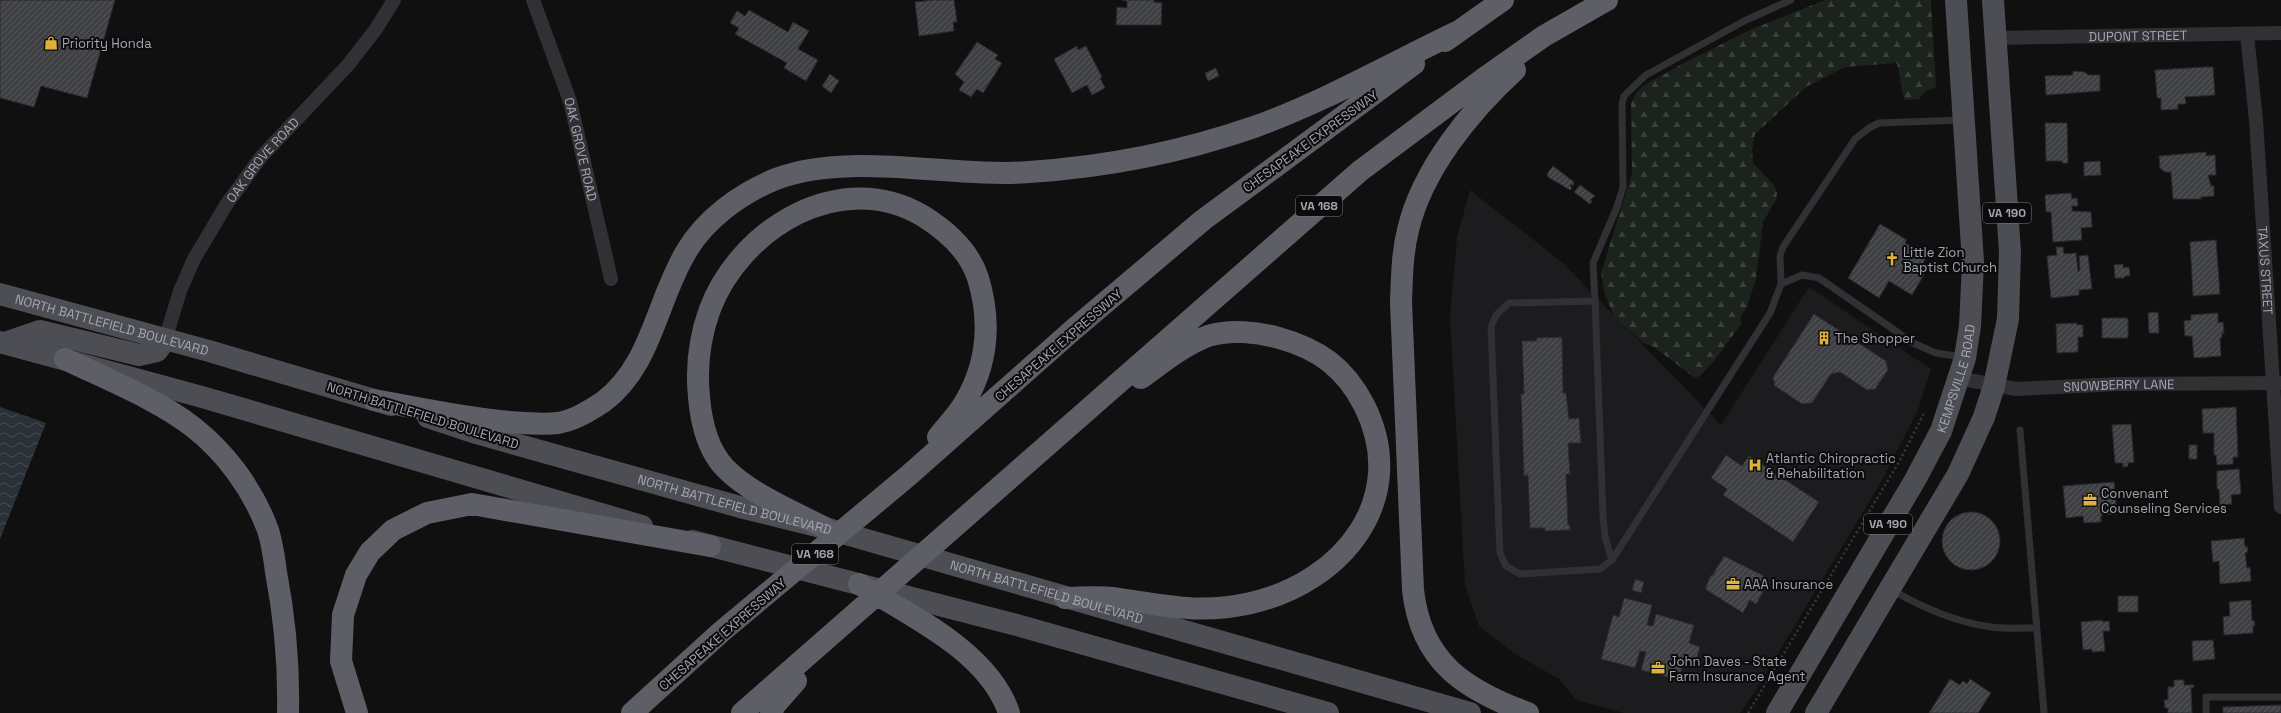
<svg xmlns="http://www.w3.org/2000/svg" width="2281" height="713" font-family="'Space Grotesk',sans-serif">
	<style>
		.built { fill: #1c1c1e }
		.forest { fill: url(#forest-firs) }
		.water { fill: url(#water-waves) }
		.building { fill: url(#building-hatch); stroke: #2a2a2d }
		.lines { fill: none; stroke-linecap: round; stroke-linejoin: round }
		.path { stroke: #37383c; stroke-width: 2.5; stroke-dasharray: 2 3; stroke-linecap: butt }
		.service { stroke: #313135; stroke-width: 7 }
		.minor { stroke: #313135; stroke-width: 14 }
		.primary { stroke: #4d4e54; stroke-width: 22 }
		.motorway { stroke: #5e5f66; stroke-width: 22 }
		.labels { text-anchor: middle; stroke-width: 4; stroke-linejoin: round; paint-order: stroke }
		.shield { fill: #0b0b0c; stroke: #75787f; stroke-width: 1 }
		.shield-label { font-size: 12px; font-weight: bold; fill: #a2a6b0 }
		.street-label { font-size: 13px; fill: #a2a6b0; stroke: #0b0b0c }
		.poi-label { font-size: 13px; fill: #a2a6b0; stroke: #0b0b0c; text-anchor: start }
	</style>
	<defs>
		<pattern id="forest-firs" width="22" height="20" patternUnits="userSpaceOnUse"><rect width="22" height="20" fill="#1c231d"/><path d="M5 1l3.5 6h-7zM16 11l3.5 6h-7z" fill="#3a403b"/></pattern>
		<pattern id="water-waves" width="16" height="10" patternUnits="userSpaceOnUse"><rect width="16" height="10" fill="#2b3138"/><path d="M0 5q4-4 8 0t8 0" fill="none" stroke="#474c52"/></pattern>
		<pattern id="building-hatch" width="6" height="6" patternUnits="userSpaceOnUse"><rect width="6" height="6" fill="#3f4044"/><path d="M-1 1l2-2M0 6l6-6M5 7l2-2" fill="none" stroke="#58595c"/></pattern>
	</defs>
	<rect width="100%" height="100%" fill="#101011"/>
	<path class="built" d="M1470,190L1563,263L1721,425L1809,287L1931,369L1918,410L1881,482L1754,693L1740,713H1624L1576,700L1559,679L1512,652L1479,626L1465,585L1450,317L1457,237Z"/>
	<path class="forest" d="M1825,0H1931L1936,86L1934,89L1927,90L1919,99L1904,100L1897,63L1845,67L1806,87L1755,134L1752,150L1753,163L1774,185L1777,193L1776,200L1763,222L1756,279L1747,307L1740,318L1742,323L1713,362L1701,375L1695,378L1654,347L1643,343L1614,316L1605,295L1601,273L1632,174L1631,103L1636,93L1644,85L1686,62L1752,29Z"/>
	<path class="water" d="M0,407L46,423L0,539Z"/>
	<path class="building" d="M0,0H115L87,98L41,86L34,107L0,98Z
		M933,0H954L957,22H953L954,31L919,36L915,2Z
		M1154,0V2L1162,3L1161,25H1116L1117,7L1127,8V1L1122,0Z
		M749,10L788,32L793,22L809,31L798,49L818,60L806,81L784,68L787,63L735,34L739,28L730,23L737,11L745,16Z
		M977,42L998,55L995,59L1002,63L983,93L977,89L971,97L959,90L964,82L955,74Z
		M1077,46L1078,50L1086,46L1102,77L1100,78L1105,88L1092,95L1087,85L1072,93L1054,59Z
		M2206,67H2213L2215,95L2185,97L2186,104H2178V109L2161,110V98H2157L2155,70Z
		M1216,68L1219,76L1208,81L1205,73Z
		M2073,71L2085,72L2088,75H2100V91L2046,95L2045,76L2073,75Z
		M830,74L839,81L831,93L822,86Z
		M2045,123H2067L2068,163H2062V161H2046Z
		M2206,152V156L2215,155L2216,175H2208L2211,186H2214V196L2201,197V199H2173L2171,172H2165L2160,168L2159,156Z
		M2100,161L2101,175L2084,176V162Z
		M1553,166L1574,182L1573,186L1571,184L1570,186L1572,188L1570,190L1548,177L1547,174Z
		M1580,185L1595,196L1590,200L1592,201L1590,204L1574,192Z
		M2071,193L2072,199L2077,198L2078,206H2072V211L2091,212L2092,227L2081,228L2082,240L2053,242L2051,212H2046L2045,195Z
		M1880,224L1907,240L1905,243L1927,256L1923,263L1929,266L1912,295L1889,281L1879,298L1848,278Z
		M2216,240L2220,294L2193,296L2190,242Z
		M2056,247H2063L2064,254L2076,253L2078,271H2080L2079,256L2088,255L2092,289L2079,290V295L2051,298L2047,256L2057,255Z
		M2123,264V268L2129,267L2130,276H2125L2124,278H2115L2114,265Z
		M2158,312L2159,333H2149L2148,313Z
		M2218,313V323L2223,322L2224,333H2222V337L2220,338L2221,356L2194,358L2192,336H2185L2184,321L2191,320V315Z
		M1814,314L1886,361L1888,370L1875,389L1867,390L1840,372L1831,374L1812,403L1802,404L1775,386L1773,377Z
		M2102,318H2128V338H2102Z
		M2077,323V325H2083V337H2078V352L2057,353L2056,324Z
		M1562,337L1563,393H1566L1569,419L1579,418L1581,443H1568L1570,474H1566L1568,525H1570V530L1545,531V528H1530L1528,475L1524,476L1521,394H1524L1522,341H1537L1536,338Z
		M2236,407L2238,457H2233V464L2217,465L2216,455H2214V433H2203L2202,409Z
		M2131,424L2134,462L2128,463V466L2123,467V463H2115L2112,425Z
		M2189,445H2197V459H2189Z
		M1726,455L1742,466L1749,456L1819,502L1793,542L1723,495L1727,489L1711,478Z
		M2239,469L2241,494L2231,495L2232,504L2220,505L2219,489H2217V471Z
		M2114,482L2117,514L2101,515V522L2084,523L2083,516L2066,518L2063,486Z
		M1942 541a29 29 0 1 1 58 0a29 29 0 1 1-58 0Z
		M2244,538L2245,547L2247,546L2248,552L2245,553L2247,568L2250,567L2251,581L2220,584L2219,561L2213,562L2211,541Z
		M1724,556L1764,576L1757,589L1763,592L1756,604L1750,600L1743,613L1705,589L1711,575L1712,576Z
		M1635,579L1644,582L1641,593L1632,590Z
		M2118,596H2138V612H2118Z
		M1624,598L1652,605L1647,625L1653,626L1656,614L1694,625L1689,643L1700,647L1695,665L1684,662L1678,680L1641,670L1646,652L1640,651L1635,668L1601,659L1613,615L1619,617Z
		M2251,600L2252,621L2254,620L2255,626H2253V633L2224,635L2223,617L2230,616L2229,602Z
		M2102,620L2103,622L2109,621L2110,631H2103L2105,651L2092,652V649L2083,650L2081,622Z
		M2213,640L2215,659L2193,661L2192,641Z
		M1950,679L1960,685L1963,681L1967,684L1970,679L1991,693L1978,713H1929Z
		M2174,680H2184V685H2194V687L2191,688L2192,713H2168V708H2165L2164,700H2168V687H2174Z
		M2281,705V713H2223V707Z"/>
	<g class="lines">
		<path class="path" d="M1748,713L1899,462L1924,413"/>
		<path class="service" d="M1781,284L1802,275L1819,278L1913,343L1936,353L1962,357
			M1595,301L1593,263L1617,207L1623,187L1622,104L1624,96L1646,75L1746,20L1791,0
			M2020,430L2044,713
			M1612,560L1605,537L1603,515L1595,301L1509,303L1496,315L1491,327L1500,553L1506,566L1520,574L1600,569L1612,560L1770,313L1781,284L1780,256L1783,247L1855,139L1869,128L1879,123L1962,120
			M1892,590C1923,608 1955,622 1991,627C2006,629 2022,628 2037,628
			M2206,713V697H2281"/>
		<g class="minor">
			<path id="s1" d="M533,0L570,101L611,279"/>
			<path id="s2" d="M2247,34L2256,120L2281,507"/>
			<path id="s3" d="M1995,38L2281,33"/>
			<path id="s4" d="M165,340L180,291L194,259L226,205L261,157L348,65L376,29L394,0"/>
			<path id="s5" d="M1958,378L2016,389L2118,384L2281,383"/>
		</g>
		<g class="primary">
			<path id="s6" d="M0,294L209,351L391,405"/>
			<path d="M0,342L202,397L642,526"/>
			<path d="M5,343L40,331L139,355L157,351L165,340"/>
			<path id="s7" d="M428,417L476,433L740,507L825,528L1470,713"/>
			<path d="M692,541L1017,625L1328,713"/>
			<path id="s8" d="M1777,713L1915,480L1941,431L1965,358L1970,326L1973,262L1956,0"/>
			<path d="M1816,713L1958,474L1984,417L1994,386L2008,319L2010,252L1993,0"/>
		</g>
		<path class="motorway" d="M1445,41L1503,0
			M1515,70C1470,111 1422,170 1408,230C1402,254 1402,278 1401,302L1413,590C1421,662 1465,690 1528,713
			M65,359C104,378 159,400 193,427C225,452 251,487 266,525C272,539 274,557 276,572C285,619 289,665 288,713
			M374,400C418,408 463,418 509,422C524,423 542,425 558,423C575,420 589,411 603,402C652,365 656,302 686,252C705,219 741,193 776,179C848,151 951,178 1029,172C1105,167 1182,152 1254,127C1324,102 1390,64 1457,32
			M825,528C794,512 749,493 725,468C707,449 701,421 699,397C696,367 700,336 710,309C741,228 841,167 923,216C947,231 969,250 978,278C991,321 988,363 965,402C958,415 946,426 938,437
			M859,584C911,616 989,652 1009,713
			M1065,598C1080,598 1097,596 1112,598C1163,605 1198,615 1251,603C1343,582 1411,498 1364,405C1345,368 1319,349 1279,338C1258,332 1230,329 1208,336C1184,345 1162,363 1141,378
			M357,713L341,661L343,615L356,575L370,552L393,530L427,513L472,504L710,546
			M632,713L721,632L908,476L1074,329L1203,220L1414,64
			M742,713L1360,171L1483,79L1544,36L1607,0
			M771,713L775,705L796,681"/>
	</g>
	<defs>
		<g id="shop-bare" transform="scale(1.08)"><path d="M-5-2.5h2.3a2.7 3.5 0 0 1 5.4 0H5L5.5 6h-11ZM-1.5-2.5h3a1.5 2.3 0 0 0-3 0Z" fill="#ddb13b" stroke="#0b0b0c" stroke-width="2.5" paint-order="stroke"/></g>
		<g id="church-bare" transform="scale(1.08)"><path d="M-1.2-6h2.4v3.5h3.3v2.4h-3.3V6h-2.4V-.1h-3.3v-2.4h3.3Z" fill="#ddb13b" stroke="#0b0b0c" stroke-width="2.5" paint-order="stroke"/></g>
		<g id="building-bare" transform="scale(1.08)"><path d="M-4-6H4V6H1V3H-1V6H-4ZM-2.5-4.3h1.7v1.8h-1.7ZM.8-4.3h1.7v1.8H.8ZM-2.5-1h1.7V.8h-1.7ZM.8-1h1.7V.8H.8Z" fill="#ddb13b" stroke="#0b0b0c" stroke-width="2.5" paint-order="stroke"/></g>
		<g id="hospital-bare" transform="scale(1.08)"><path d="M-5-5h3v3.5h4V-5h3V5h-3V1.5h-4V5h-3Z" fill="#ddb13b" stroke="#0b0b0c" stroke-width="2.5" paint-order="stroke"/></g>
		<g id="office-bare" transform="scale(1.08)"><path d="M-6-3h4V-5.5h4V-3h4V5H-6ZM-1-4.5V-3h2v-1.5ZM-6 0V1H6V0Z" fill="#ddb13b" stroke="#0b0b0c" stroke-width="2.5" paint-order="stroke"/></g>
	</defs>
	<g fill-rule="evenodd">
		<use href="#shop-bare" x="51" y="43"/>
		<use href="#church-bare" x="1892" y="259"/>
		<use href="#building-bare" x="1824" y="338"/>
		<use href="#hospital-bare" x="1755" y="465"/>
		<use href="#office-bare" x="2090" y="500"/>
		<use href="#office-bare" x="1733" y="584"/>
		<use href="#office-bare" x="1658" y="668"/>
	</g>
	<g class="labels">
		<g class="shield">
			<rect x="1296" y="196" width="46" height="20" rx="3"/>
			<rect x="1983" y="203" width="48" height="20" rx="3"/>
			<rect x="1864" y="514" width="48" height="20" rx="3"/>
			<rect x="792" y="544" width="46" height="20" rx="3"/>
		</g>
		<g class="shield-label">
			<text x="1319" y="210">VA 168</text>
			<text x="2007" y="217">VA 190</text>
			<text x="1888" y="528">VA 190</text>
			<text x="815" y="558">VA 168</text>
		</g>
		<g class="street-label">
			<text dy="5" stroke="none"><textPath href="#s3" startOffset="143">DUPONT STREET</textPath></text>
			<text transform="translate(1310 141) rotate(-36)" y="5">CHESAPEAKE EXPRESSWAY</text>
			<text dy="5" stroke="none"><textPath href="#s1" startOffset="157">OAK GROVE ROAD</textPath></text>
			<text dy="5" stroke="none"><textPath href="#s4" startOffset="207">OAK GROVE ROAD</textPath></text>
			<text dy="5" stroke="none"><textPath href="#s2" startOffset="237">TAXUS STREET</textPath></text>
			<text dy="5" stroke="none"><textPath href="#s6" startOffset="116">NORTH BATTLEFIELD BOULEVARD</textPath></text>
			<text transform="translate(1058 345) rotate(-41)" y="5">CHESAPEAKE EXPRESSWAY</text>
			<text dy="5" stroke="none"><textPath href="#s8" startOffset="381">KEMPSVILLE ROAD</textPath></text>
			<text dy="5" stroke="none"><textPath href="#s5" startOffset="162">SNOWBERRY LANE</textPath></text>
			<text transform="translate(423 415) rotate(17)" y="5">NORTH BATTLEFIELD BOULEVARD</text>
			<text dy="5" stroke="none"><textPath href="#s7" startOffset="319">NORTH BATTLEFIELD BOULEVARD</textPath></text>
			<text dy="5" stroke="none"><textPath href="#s7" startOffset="643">NORTH BATTLEFIELD BOULEVARD</textPath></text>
			<text transform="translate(722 634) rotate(-41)" y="5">CHESAPEAKE EXPRESSWAY</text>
		</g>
		<g class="poi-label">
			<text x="62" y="48">Priority Honda</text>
			<text x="1903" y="257">Little Zion<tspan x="1903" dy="15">Baptist Church</tspan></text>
			<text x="1835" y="343">The Shopper</text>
			<text x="1766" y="463">Atlantic Chiropractic<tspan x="1766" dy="15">&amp; Rehabilitation</tspan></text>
			<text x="2101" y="498">Convenant<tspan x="2101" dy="15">Counseling Services</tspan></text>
			<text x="1744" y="589">AAA Insurance</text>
			<text x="1669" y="666">John Daves - State<tspan x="1669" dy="15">Farm Insurance Agent</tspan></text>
		</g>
	</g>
</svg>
